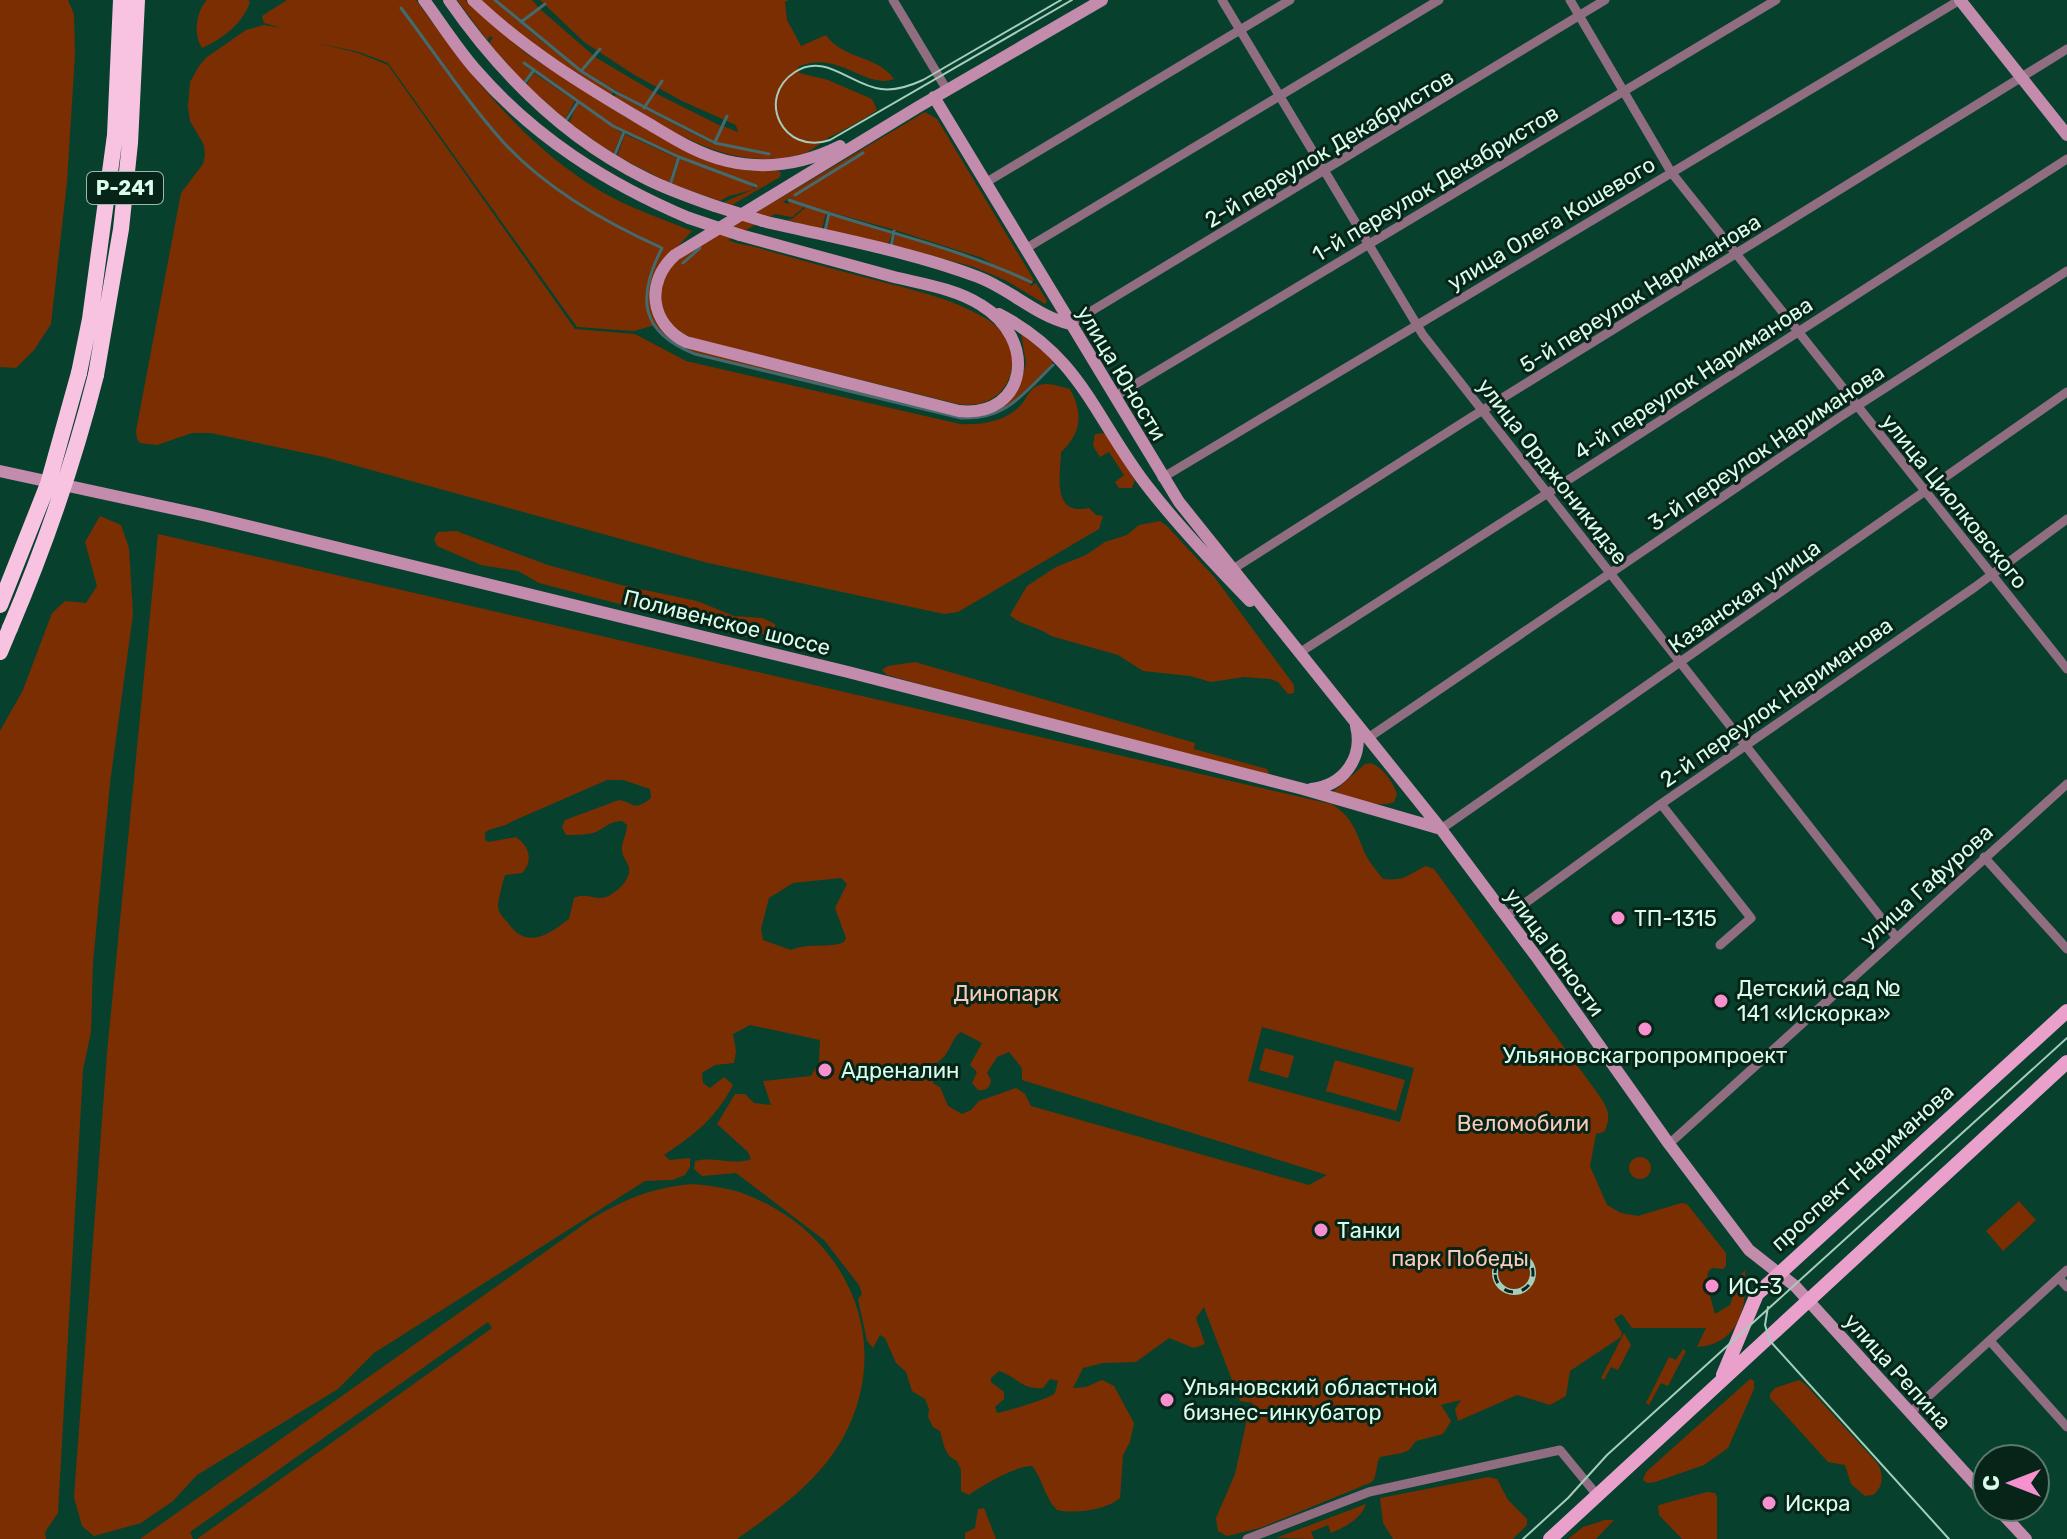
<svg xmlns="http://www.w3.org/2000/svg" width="2067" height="1539" font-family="Rubik,sans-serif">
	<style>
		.green { fill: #7b2e02; fill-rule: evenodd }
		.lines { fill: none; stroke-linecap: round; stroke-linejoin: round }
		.stream { stroke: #456a6e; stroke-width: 3 }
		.street { stroke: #916d82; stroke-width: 9 }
		.secondary { stroke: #c38bac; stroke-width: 12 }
		.primary { stroke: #e9a1cc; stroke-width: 14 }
		.highway { stroke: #f8c3e1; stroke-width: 16 }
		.tram { stroke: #a5cdbc; stroke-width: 2 }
		.rail-casing { stroke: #a5cdbc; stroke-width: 6 }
		.rail { stroke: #072418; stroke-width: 3; stroke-dasharray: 9; stroke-linecap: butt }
		.secondary-bridge { stroke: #c38bac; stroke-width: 12 }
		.highway-bridge { stroke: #f8c3e1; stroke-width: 16 }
		.poi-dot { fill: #f690cf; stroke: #072418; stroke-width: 3 }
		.labels { text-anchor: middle; stroke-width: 6; stroke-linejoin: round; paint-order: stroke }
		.shield { fill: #072418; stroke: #9bbbac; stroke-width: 2 }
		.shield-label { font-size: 20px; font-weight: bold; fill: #dafceb }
		.street-label { font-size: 22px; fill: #dafceb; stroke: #072418 }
		.poi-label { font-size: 22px; fill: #dafceb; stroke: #072418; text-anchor: start }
		.park-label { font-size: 22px; fill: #f9cab7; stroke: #072418 }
	</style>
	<rect width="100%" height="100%" fill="#07412d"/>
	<path class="green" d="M0,0H68L74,14L75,54L67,182L51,324L34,350L16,368L0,367Z
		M207,0H248L250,2C243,23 223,39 202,48C193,35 196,11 207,0Z
		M287,0H416C470,74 522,145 602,192C630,208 662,219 692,231L657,269L666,333L957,413L1014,393L1021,382L1026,363L1021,333L1053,360L1052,364C1018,397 1000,426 947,414L696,353L670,341L655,325L634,331L577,327L388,63L359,52L313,42L358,53L388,65L575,329L635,334L686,361L960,424C980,425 1004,422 1019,407C1027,400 1028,388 1040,385C1049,382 1061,387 1070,389C1083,413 1082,433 1061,452C1060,477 1052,516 1089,508L1096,515L1103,516L1099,529L958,612L944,614L708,563L324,457L211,433H192L157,445L140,443L137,439L136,431L181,193L203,164L205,156L204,145L190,121L188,107L190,82L199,66L207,57L246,30L264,25L282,28L264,23L262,16Z
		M457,0H465L527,54L627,118L725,166L750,171H779L781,173L780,177L732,205L724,202L752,190L729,196L720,201L672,184L680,159L748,184L755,189L757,186L679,156L613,126L524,62L523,64L532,71L523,82L489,43L493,38L490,36L487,40Z
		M480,0H494C532,34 569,64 613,92L611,96L522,37Z
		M496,0H532L539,8L521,22Z
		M540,0H789L785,2L787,20L801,46L826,35C842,59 879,56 894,79C865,90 838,49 798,67L799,73L828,80L872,99L877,110C862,121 845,129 828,138C820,143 812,151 802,154C733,174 673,131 614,98L616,94L713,144L770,154L716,142L723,126L738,132L736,125L682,101L633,74L584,42Z
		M540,9L594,56L581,70L522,22Z
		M595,57L654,92L644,107L583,71Z
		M534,73L575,101L565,119L526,85Z
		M655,93L721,126L714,142L645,108Z
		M578,103L622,133L613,154L569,123Z
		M925,112L937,119L1034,280L1030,284L1031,286L1036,283L1047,301L1045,304L1005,280L974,267L893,245L896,232L999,268L982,258L895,230L805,205L789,198L783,202L788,204L790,201L804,207L792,217L775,214L728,240C739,245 750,245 762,249C800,260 837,270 875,280C913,290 951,298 985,318C1032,344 1015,413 958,404L692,338C673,330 654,309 660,286C663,278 669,270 673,262Z
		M625,134L677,158L669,183L617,156Z
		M806,207L826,213L822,229L786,220L792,219Z
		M829,214L893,232L888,244L827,230Z
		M1106,433L1135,480L1132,488H1119L1115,482L1124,475L1109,452L1100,457L1093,446L1095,434Z
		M100,516L121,525L129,548L133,614L110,783L93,963L91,1032L83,1070L58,1513L45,1532L46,1539H0V731L23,690L52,613L65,601L86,603L97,586L85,542Z
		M1160,521L1167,526L1215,578L1294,685V693L1288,694L1278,682L1270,679L1244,677L1211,682L1190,676L1143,671L1118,655L1051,636C1038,626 1021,626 1010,615L1027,586L1056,567L1086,555L1105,542L1127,535L1139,525Z
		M456,531L548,565L621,585L697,601L734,616L762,618L775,624V628L769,633L746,637L539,583L518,571L481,565L437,546L434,539L438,532Z
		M158,534L1331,804C1351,815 1356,831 1364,851C1368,861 1376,870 1383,879C1407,881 1406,875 1426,866L1434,869L1601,1098C1609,1111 1611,1118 1604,1132L1596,1134L1590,1166L1607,1205L1621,1213L1638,1216L1681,1203L1687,1204L1726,1253V1266L1723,1269L1712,1268L1708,1272L1707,1285L1715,1314L1730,1305L1740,1276L1745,1270C1748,1306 1739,1345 1697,1347L1706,1328H1632L1622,1314L1614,1319L1622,1333L1621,1337L1570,1371L1566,1396L1550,1405L1517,1395L1458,1421L1455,1409L1461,1400L1441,1405L1451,1421L1443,1434L1416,1441L1409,1450L1402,1453L1380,1457C1375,1465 1378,1475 1372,1482L1260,1528L1227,1536L1218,1531L1216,1518L1235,1474L1249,1410L1253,1403L1240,1401L1204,1307L1196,1318L1205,1344L1194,1348L1169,1338L1136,1362L1103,1363L1083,1368L1073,1388L1086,1387L1102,1380L1114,1386L1134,1423L1130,1442L1123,1455L1120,1498C1106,1510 1076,1514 1057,1510C1044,1497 1043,1479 1032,1466C1018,1465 981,1486 969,1495L961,1491V1470L957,1461C944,1455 944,1444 940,1431L933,1427L928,1417L929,1409L925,1399L912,1391L906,1372L896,1363L885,1338L880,1335L873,1348L867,1341L858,1299L862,1294L859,1285L824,1240L736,1173L702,1176L694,1169L695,1161C714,1156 734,1166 751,1159L748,1152L717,1124L735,1094H745L754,1103L771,1105L763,1081L811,1076L819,1062L820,1040L750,1025L733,1034L736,1051L734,1063L715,1065L702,1073L703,1083L710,1088L724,1077L733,1085C716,1118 694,1135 664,1155L670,1160L690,1158V1167L685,1175L672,1180L645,1181L374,1353L338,1389L197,1475L173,1501L141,1523L94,1536L82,1526L74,1497L107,1053ZM607,780H623L650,789L651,798C634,812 635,803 619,800L565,820L562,827L566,835C575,835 587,835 596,832C606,827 610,821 622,821L627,825C627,834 621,843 622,850C622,857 628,862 629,868C631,880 616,893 606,897C594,901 586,892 574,898L569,919C548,935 527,950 508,923C504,918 498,913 498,906C498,901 503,881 505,875L522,873C534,861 529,846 516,837L489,842L485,840V833C491,827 503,828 513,821ZM841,878L847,884L835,908L846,938L844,942C828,949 810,942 791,950L763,940L761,929L769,898L793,883ZM1262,1027L1414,1068L1400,1122L1248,1081ZM961,1032L982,1043L970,1065L977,1072L972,1083L978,1090C986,1091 990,1088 991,1080L987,1073L997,1057L1009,1052L1022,1068V1080L1327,1175L1309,1185L1031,1106L1025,1094L1016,1088L979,1101L971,1110L962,1114L948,1106L940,1087L934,1084L928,1074C931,1064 940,1063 946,1054C952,1046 952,1038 961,1032ZM999,1371C1018,1377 1022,1390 1043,1388L1050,1379L1058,1381C1057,1384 1056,1392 1054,1394C1051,1398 1002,1413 997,1413L995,1407L1004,1399V1392L991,1382V1378Z
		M915,662L1195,743L1194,749L1267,769L1269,773L1268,775L1127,741L887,675L882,670L888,666Z
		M1370,763C1382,766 1393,782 1397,794L1394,802C1377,809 1350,797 1332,793L1365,764Z
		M1265,1048L1294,1056L1288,1078L1259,1070Z
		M1335,1060L1405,1080L1396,1111L1326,1091Z
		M1629 1168a11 11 0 1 1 22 0a11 11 0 1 1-22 0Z
		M693,1184C712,1186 730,1188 747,1195C844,1232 895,1338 845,1434C821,1480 778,1510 737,1539H197L492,1328L488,1322L190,1532L193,1539H140L590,1220C624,1199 654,1187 693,1184Z
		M2019,1201L2036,1220L2003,1251L1986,1231Z
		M1624,1333L1631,1345L1618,1370L1611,1367L1604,1380L1601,1378Z
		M1683,1349L1686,1351L1668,1386L1661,1383L1649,1405L1646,1403L1669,1357L1676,1360Z
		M1750,1379L1754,1381V1389L1728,1448L1704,1465L1655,1482L1647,1483L1643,1480L1646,1472Z
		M1799,1380L1805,1384L1878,1464C1884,1476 1883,1487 1873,1495L1865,1496L1851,1484L1845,1465L1828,1462L1770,1398V1394L1775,1388Z
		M1488,1477L1497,1479L1508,1500L1527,1519V1525L1513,1539H1393L1383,1523L1380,1498Z
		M1707,1492L1715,1493L1717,1497V1539H1682L1659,1515L1658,1506L1662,1504Z
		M1366,1504C1361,1519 1345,1527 1331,1533L1328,1525L1311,1532L1314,1539L1276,1538Z
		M984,1508L996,1539H965V1533L975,1528L978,1509Z
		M1605,1520H1614L1596,1539H1568L1583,1527Z"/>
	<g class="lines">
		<path class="stream" d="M495,0L581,71L615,92L715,143L769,154
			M401,8C435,53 467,102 505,144C547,189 606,223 662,248C637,297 639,332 695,354L961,418C1006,420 1023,394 1053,365
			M521,22L545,4
			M524,63L613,126L679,157L756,186
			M582,70L600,49
			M525,82L534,70
			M644,108L662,81
			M567,119L578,102
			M715,142L727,116
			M615,154L624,132
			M671,182L679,157
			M795,195L863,153
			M789,200C870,229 952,245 1031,282
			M825,231L829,213
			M891,247L894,231
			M683,263L700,248"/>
		<path class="street" d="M893,0L947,90
			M1222,0L1423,335L1896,937
			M1570,0L1671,172L2067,669
			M985,183L1290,0
			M1025,249L1439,0
			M1070,324L1605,0
			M1114,397L1776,0
			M1162,478L1960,0
			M1233,569L1470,418L2067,49
			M1299,653L2067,159
			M1368,738L1840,417L2067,271
			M1661,804L1751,918L1720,945
			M1441,829L2067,392
			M1984,857L2067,949
			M1506,917L1661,804L1975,587L2067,519
			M1669,1144L2067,784
			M2059,1278L2067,1287
			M1990,1341L2067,1427
			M1910,1413L2067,1270
			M1247,1539L1369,1492L1560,1450L1597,1495"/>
		<path class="secondary" d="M424,0C441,23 456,47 475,69C534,137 606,183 689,218
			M449,0C501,75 564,138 647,179C669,190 692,198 715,206
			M473,0C524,49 583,85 644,121C670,136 696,154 727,161C766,170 804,164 840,146
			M1960,0L2067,135
			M934,97L1179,502L1441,829L1538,959L1669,1144L1749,1250L1795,1286L1987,1497
			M763,221C834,238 909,251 978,277C1010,289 1036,316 1070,324
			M740,235C791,249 843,263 894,277C923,284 956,289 981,305C1038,339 1028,418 959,411L686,342C650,324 645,282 675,255L918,107L1102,0
			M999,314C1082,357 1095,419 1148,487C1179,527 1215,565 1250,601
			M0,471L207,516L848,672L1303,789L1441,829
			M1311,789C1343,786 1364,758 1356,726
			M1996,1507L2026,1539"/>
		<path class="primary" d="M1723,1375L1757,1294L2067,1011
			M1550,1539L2067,1062"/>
		<path class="highway" d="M79,373L90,319L115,135L121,0
			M96,375L121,229L130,143L137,0
			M0,652L10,628"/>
		<path class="tram" d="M1061,0L923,80C910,86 896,91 881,89C852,86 825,52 795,72C755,98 783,156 830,140L1072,0
			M1768,1307L1765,1325L1770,1341L1949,1539
			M1523,1539L1568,1498L1607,1455L2067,1038"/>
		<g class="rail-casing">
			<path id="rail" d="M1495 1273a19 19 0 1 1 38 0a19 19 0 1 1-38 0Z"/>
		</g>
		<use href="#rail" class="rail"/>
		<path class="secondary-bridge" d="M715,206L763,221
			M689,218L740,235"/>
		<path class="highway-bridge" d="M0,605L48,484L79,373
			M10,628C45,546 74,462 96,375"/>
	</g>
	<g class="poi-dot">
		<circle cx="1618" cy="918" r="8"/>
		<circle cx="1721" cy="1001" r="8"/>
		<circle cx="1645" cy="1029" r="8"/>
		<circle cx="825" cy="1070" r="8"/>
		<circle cx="1321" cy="1230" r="8"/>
		<circle cx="1712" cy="1286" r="8"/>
		<circle cx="1167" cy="1400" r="8"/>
		<circle cx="1769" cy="1503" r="8"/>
	</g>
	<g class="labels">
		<rect class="shield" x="87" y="172" width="76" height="32" rx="6"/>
		<g class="shield-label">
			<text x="125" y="195">Р-241</text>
		</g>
		<g class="street-label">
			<text transform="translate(1329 148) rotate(-31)" y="8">2-й переулок Декабристов</text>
			<text transform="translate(1435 183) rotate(-31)" y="8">1-й переулок Декабристов</text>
			<text transform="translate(1551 223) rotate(-31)" y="8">улица Олега Кошевого</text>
			<text transform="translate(1640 293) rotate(-32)" y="8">5-й переулок Нариманова</text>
			<text transform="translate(1122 373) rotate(59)" y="8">улица Юности</text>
			<text transform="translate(1693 378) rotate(-33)" y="8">4-й переулок Нариманова</text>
			<text transform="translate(1766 447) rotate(-34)" y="8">3-й переулок Нариманова</text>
			<text transform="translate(1553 471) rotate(52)" y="8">улица Орджоникидзе</text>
			<text transform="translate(1955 501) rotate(51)" y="8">улица Циолковского</text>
			<text transform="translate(1744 596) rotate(-35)" y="8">Казанская улица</text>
			<text transform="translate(727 622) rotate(14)" y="8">Поливенское шоссе</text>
			<text transform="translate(1776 702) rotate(-35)" y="8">2-й переулок Нариманова</text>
			<text transform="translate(1926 885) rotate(-42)" y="8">улица Гафурова</text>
			<text transform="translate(1555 952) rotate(54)" y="8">улица Юности</text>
			<text transform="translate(1862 1167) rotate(-42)" y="8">проспект Нариманова</text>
			<text transform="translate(1898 1371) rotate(48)" y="8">улица Репина</text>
		</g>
		<g class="poi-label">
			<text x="1634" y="926">ТП-1315</text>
			<text x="1737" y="996">Детский сад №<tspan x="1737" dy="25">141 «Искорка»</tspan></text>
			<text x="1645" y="1063" text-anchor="middle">Ульяновскагропромпроект</text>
			<text x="841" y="1078">Адреналин</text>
			<text x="1337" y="1238">Танки</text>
			<text x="1728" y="1294">ИС-3</text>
			<text x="1183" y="1395">Ульяновский областной<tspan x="1183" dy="25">бизнес-инкубатор</tspan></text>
			<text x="1785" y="1511">Искра</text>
		</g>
		<g class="park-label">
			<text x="1006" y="1001">Динопарк</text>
			<text x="1523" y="1131">Веломобили</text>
			<text x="1460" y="1266">парк Победы</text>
		</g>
	</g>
	<g transform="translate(2011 1483) rotate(270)"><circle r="38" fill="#072418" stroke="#5b7a6c" stroke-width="2"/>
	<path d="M0-6L14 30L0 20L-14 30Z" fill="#f690cf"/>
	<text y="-12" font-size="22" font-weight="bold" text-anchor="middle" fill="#dafceb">С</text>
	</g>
</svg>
